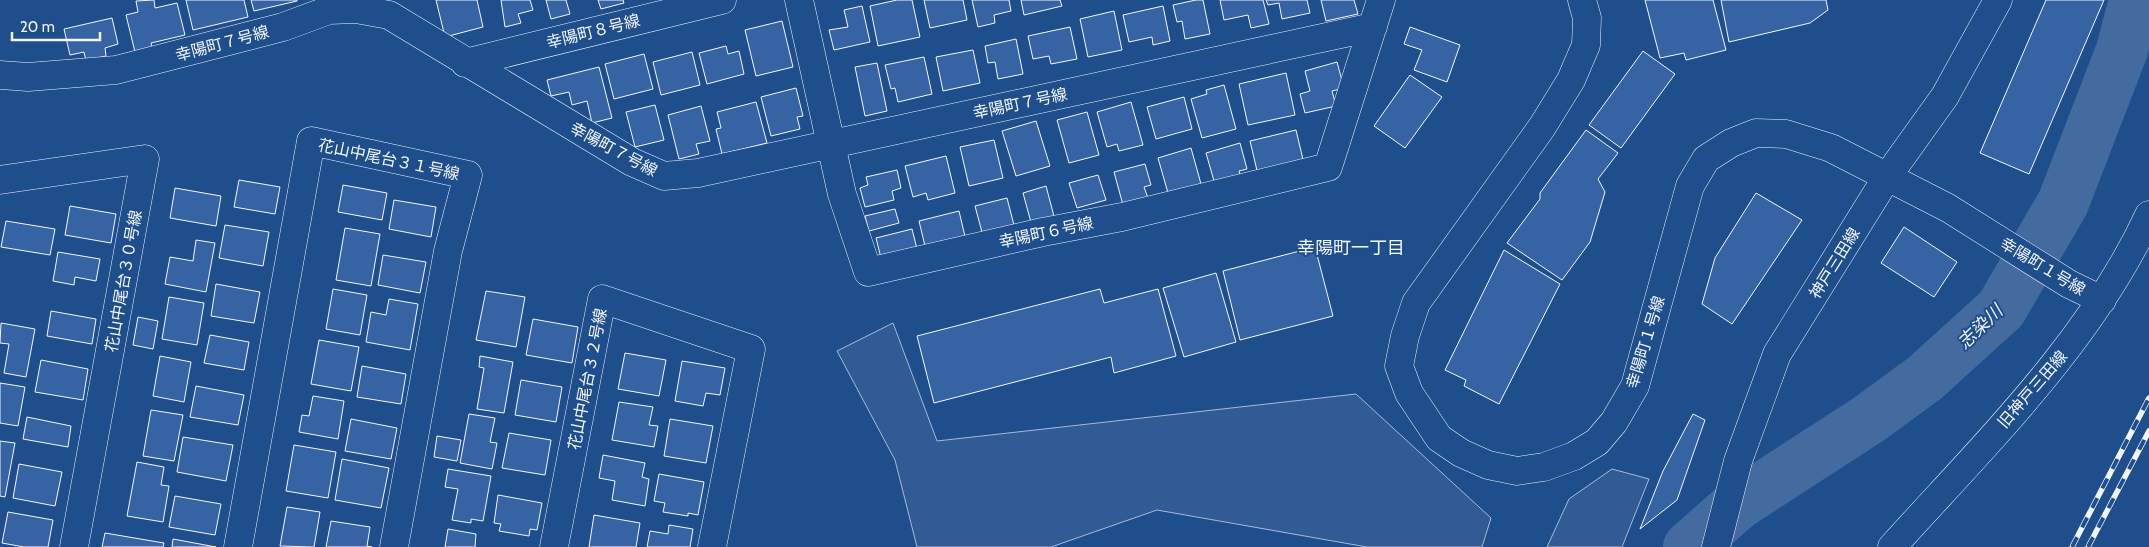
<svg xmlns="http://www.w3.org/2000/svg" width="2149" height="547" font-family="Cabin,'Noto Sans JP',sans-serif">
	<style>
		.built { fill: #305b95; stroke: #a8bbd7 }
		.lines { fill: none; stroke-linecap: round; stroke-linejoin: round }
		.river { stroke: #446ba0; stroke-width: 52 }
		.building { fill: #3563a3; stroke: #f2f6ff }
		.minor-casing { stroke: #f2f6ff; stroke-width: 29 }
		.major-casing { stroke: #f2f6ff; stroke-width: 29 }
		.minor { stroke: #1f4e8c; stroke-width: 28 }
		.major { stroke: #1f4e8c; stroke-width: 28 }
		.rail-casing { stroke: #f2f6ff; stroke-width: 5.5 }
		.rail { stroke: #1f4e8c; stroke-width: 4; stroke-dasharray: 11; stroke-linecap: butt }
		.labels { text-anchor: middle; stroke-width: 4; stroke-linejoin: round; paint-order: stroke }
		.street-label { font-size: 16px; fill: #f2f6ff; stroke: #1f4e8c }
		.neighbourhood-label { font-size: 18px; fill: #f2f6ff; stroke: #1f4e8c }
		.water-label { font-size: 18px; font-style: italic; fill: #f2f6ff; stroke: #1f4e8c }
	</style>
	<rect width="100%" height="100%" fill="#1f4e8c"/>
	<path class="built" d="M893,323L937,441L1356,394L1491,518L1482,547H1367L1157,510L1051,547H917L895,460L837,351Z
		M1612,469L1649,479L1622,547H1547L1569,499Z"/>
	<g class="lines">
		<path class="river" d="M1689,547L1738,504L1869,419L1925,378L2001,309L2063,203L2122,50L2135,0"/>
	</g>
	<path class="building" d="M154,0L155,8L177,3L185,35L151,43L152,47L135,52L126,15L138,12L136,1Z
		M186,0H244L248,17L193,30Z
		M251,0H297V1L254,11Z
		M436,0H477L483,27L445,37Z
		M501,0H530L533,10L518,14L521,23L505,27Z
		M546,0H566L570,14L551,19Z
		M598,0H623L624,3L601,9Z
		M897,0H912L920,37L878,46L870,6Z
		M924,0H963L967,20L930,28Z
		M972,0H1009L1011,11L994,15L995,23L978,27Z
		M1021,0H1060L1062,6L1024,15Z
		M1196,0H1203L1210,34L1185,39L1182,21L1177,22L1173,5Z
		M1220,0H1263L1269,24L1251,28L1248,15L1224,20Z
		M1266,0H1307L1310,13L1282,19L1279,3L1268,5Z
		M1321,0H1354L1358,14L1326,21Z
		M1645,0H1713L1726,50L1686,60L1684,53L1660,58Z
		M1721,0H1826L1828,10L1810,23L1729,42Z
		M2046,0H2104L2029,174L1980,153Z
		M862,6L870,42L834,50L829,30L848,27L844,10Z
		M1163,6L1170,41L1153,45L1152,37L1129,42L1123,15Z
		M1114,11L1122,50L1088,57L1080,19Z
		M112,18L118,44L105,48L106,56L86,61L84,52L70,55L64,29Z
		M782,21L793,67L756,76L745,30Z
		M1070,27L1077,59L1051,64L1049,56L1033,59L1028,36Z
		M1410,27L1460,45L1447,82L1414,70L1422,50L1404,44Z
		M1016,39L1023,74L998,79L995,62L988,63L985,46Z
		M726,46L728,54L739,51L744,74L707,84L699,53Z
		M973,50L980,83L943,91L936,57Z
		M1643,51L1675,74L1621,148L1589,125Z
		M692,52L700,85L661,95L653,62Z
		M644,54L653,89L614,99L605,64Z
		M924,57L932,94L898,102L895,88L891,89L885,65Z
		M1337,62L1344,88L1332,91L1336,106L1305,113L1300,94L1310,91L1305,71Z
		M877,63L887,111L865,116L855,67Z
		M599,67L612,118L592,123L587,101L572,105L569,92L551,96L547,80Z
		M1286,73L1295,115L1248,125L1239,84Z
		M1410,75L1442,97L1405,148L1374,126Z
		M1224,85L1236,129L1202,138L1191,99L1207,94L1206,90Z
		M796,88L803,116L797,117L800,129L771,136L761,97Z
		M1184,97L1192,129L1156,139L1147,107Z
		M756,102L767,143L722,154L716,129L721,128L717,112Z
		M1131,102L1143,145L1119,151L1117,144L1107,147L1097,112Z
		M655,105L664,140L635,147L626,112Z
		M701,106L710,141L696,144L699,154L679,159L668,115Z
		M1087,112L1099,155L1069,163L1057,120Z
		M1036,121L1050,166L1016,176L1002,131Z
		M1296,130L1305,168L1259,179L1250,141Z
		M1586,130L1618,153L1598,179L1605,192L1590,242L1562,280L1507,243L1540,199V193Z
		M994,140L1003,178L969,186L960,147Z
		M1240,143L1247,169L1239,171L1242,181L1216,188L1206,153Z
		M1191,148L1201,184L1168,193L1158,158Z
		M946,156L955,193L928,200L926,193L913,197L905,166Z
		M1145,164L1151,185L1144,187L1148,198L1123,205L1114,172Z
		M897,170L901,188L892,191L894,200L865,207L860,188L868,185L866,177Z
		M1098,175L1106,200L1077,208L1069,183Z
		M239,180L280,187L275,214L234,207Z
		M343,185L387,193L382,220L338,212Z
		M1046,186L1055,220L1032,226L1023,193Z
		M175,188L221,196L216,226L170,218Z
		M1756,193L1802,220L1732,324L1702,304L1715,258Z
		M1007,198L1015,229L983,236L975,206Z
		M394,200L436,207L431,237L389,229Z
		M70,206L116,214L111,243L65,235Z
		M895,209L899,223L869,231L865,216Z
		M959,211L967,245L925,246L919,221Z
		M6,221L55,229L50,255L1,247Z
		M225,225L269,232L263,266L219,258Z
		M1904,227L1957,262L1934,297L1881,263Z
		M345,228L380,234L371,286L336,280Z
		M912,229L917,249L881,258L876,238Z
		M196,240L215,243L206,292L165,284L170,257L193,261Z
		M1315,247L1333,316L1240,340L1223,271Z
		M1504,250L1560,284L1499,404L1464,386L1466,380L1445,370Z
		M58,252L100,259L96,281L75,277L74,285L53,281Z
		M383,255L426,262L420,293L378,285Z
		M1216,273L1236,342L1184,357L1163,288Z
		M216,284L260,292L254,323L211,316Z
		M333,289L367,295L360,335L326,329Z
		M1100,289L1104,303L1158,289L1176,356L1114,373L1111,357L934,403L917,336Z
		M486,291L525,297L516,347L476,340Z
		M169,297L204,303L197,345L162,339Z
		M389,299L418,304L410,350L366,342L371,312L386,315Z
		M51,311L96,319L92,344L47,336Z
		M138,317L158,321L153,349L133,345Z
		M533,319L578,327L572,363L526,355Z
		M1,323L35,329L26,377L4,373L9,344L0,343Z
		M210,335L249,342L244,370L204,363Z
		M319,340L359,347L351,391L311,384Z
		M625,353L666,360L659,396L618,389Z
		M160,356L191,362L184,402L153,396Z
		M480,356L513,362L504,413L477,409L484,368L479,367Z
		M41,360L88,369L83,400L35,392Z
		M682,361L725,368L720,395L706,393L703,406L675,401Z
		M362,366L406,374L401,404L357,397Z
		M521,380L562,387L556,422L515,415Z
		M0,383L25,387L18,426L0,423Z
		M196,386L244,395L238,425L190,417Z
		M313,396L344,401L338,439L299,432L302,415L309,416Z
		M619,402L653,407L649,425L658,426L654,447L612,440Z
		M151,410L183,415L174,461L143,456Z
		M469,414L495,418L490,442L497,443L492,469L460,463Z
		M1693,414L1705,420L1677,500L1640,529L1663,471Z
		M27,417L71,426L68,447L23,439Z
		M351,419L397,428L391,459L345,451Z
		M670,419L713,426L706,463L664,456Z
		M509,433L551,440L545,475L502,468Z
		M437,436L461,440L457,461L434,457Z
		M183,437L233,445L226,481L177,472Z
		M0,441L15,443L5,497L0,496Z
		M294,445L336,452L328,498L286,491Z
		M603,455L645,463L642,477L649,479L645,506L612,500L615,481L599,478Z
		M342,459L389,468L381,508L335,500Z
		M137,462L164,467L161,485L169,486L163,522L127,516Z
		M19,464L62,472L55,506L13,498Z
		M448,469L491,476L483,521L471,519V523L452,520L458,489L445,487Z
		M659,474L704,482L698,515L688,513V516L663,512L665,503L654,501Z
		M498,495L542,503L537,530L530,529L529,536L499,531L501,524L494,523Z
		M175,496L221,504L215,535L169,527Z
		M287,507L320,512L314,547L280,546Z
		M8,512L53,520L48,547H24L2,543Z
		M594,515L640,523L636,547H589Z
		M331,521L370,527L367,546L372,547H326Z
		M669,525L693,529L690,547H647L650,531L668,534Z
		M448,529L476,534L475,547H445Z
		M105,533L164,543L163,547H102Z
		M173,539L216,547H172Z"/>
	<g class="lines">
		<g class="minor-casing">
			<path id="minor" d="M799,0L842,194L868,272L1043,232L1122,217L1328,167L1381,0
				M1582,0L1587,18L1586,45L1571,80L1542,127L1416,303L1405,336L1399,366L1409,393L1439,438L1461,453L1488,465L1517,471L1544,467L1574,456L1597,442L1614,422L1635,386L1690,186L1706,159L1731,143L1756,133L1786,134L1831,148L1948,208L2069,284L2102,300
				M465,63L722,0
				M0,75L28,77L116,70L283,27L329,10L356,9L389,15L632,162L664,176L698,173L1373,27
				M0,180L145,159L74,547
				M238,547L311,141L468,175L448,251L394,547
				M554,547L602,299L751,349L712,547
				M1892,547C1985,444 2091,341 2149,215"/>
		</g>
		<g class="major-casing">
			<path id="major" d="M1716,547L1738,461L1777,354L1887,177L1945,96L1998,0"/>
		</g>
		<use href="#minor" class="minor"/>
		<use href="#major" class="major"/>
		<g class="rail-casing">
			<path id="rail" d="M2072,547L2149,398
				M2088,547L2149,431"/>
		</g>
		<use href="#rail" class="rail"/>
	</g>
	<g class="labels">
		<g class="street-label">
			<text transform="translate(593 31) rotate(-14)" y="6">幸陽町８号線</text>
			<text transform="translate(222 43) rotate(-15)" y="6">幸陽町７号線</text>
			<text transform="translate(1020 103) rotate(-12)" y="6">幸陽町７号線</text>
			<text transform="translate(614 149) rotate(28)" y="6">幸陽町７号線</text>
			<text transform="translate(389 159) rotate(12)" y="6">花山中尾台３１号線</text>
			<text transform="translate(1046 232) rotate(-12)" y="6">幸陽町６号線</text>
			<text transform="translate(1834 263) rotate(-58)" y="6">神戸三田線</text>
			<text transform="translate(2043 266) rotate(31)" y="6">幸陽町１号線</text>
			<text transform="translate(123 281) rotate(-80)" y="6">花山中尾台３０号線</text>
			<text transform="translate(1645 342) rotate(-73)" y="6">幸陽町１号線</text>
			<text transform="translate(587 379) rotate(-79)" y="6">花山中尾台３２号線</text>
			<text transform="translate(2032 389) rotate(-49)" y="6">旧神戸三田線</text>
		</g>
		<g class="neighbourhood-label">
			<text x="1351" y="254">幸陽町一丁目</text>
		</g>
		<g class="water-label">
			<text transform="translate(1980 327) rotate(-44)" y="6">志染川</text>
		</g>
	</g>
	<path d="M12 32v8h88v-8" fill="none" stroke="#f2f6ff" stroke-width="2.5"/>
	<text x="20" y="32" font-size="15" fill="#f2f6ff" stroke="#1f4e8c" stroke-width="4" paint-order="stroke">20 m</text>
</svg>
